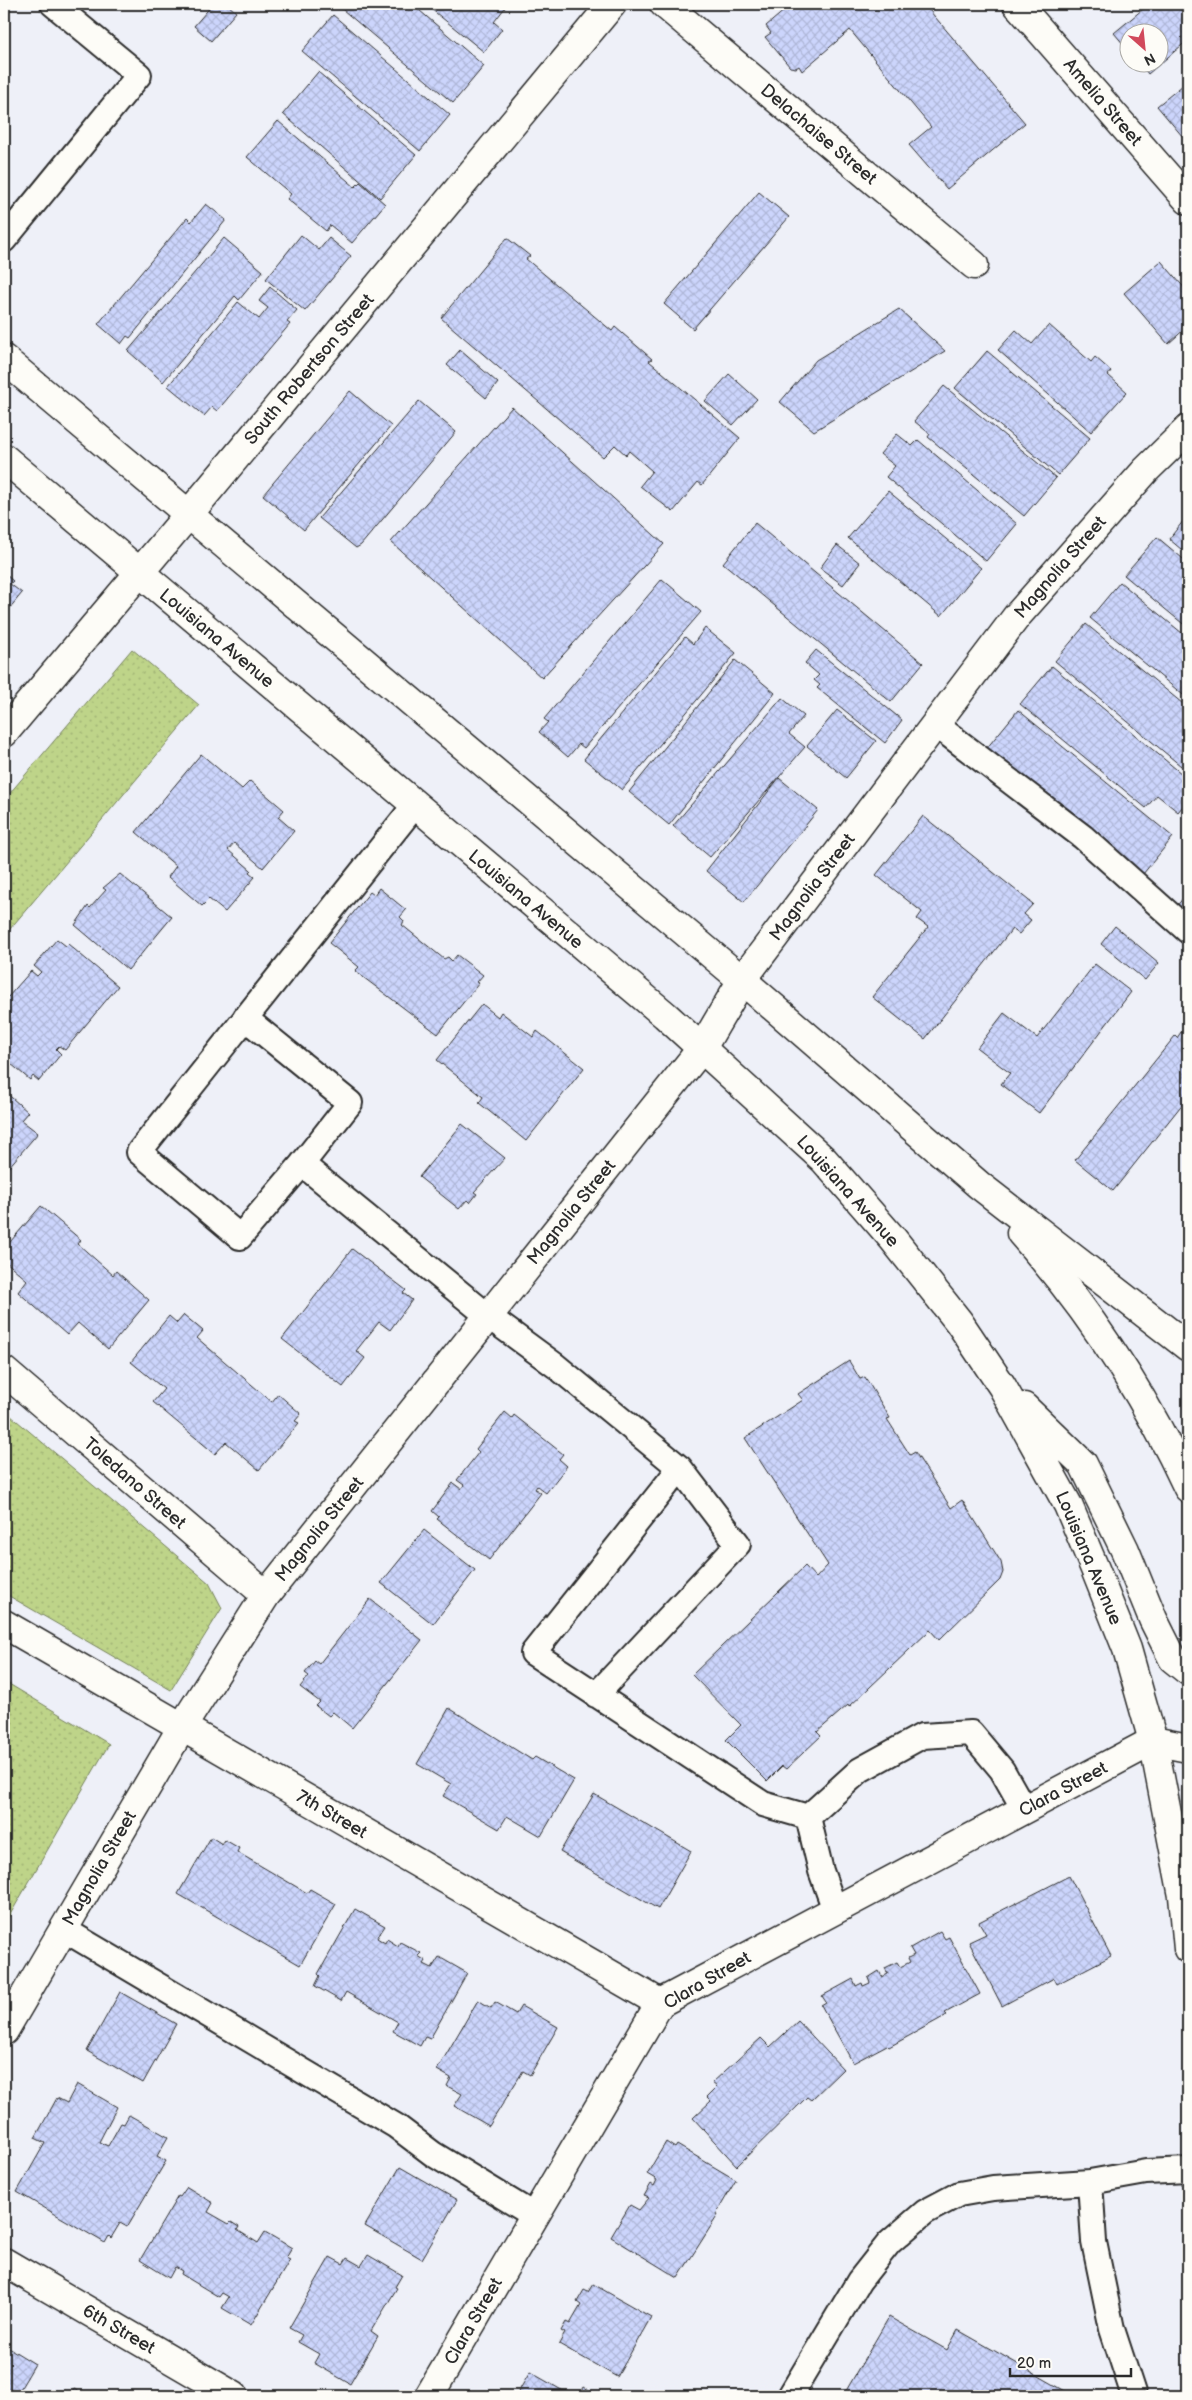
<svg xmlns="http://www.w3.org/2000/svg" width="1192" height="2400" font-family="'Balsamiq Sans',sans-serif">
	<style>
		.grass { fill: url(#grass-dots); stroke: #74805a }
		.building { fill: url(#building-cross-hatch); stroke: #2b2b2b }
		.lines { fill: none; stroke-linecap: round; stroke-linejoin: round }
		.lane-casing { stroke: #2b2b2b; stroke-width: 28 }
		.street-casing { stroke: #2b2b2b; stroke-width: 31 }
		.secondary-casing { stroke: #2b2b2b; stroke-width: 31 }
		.lane { stroke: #fdfcf7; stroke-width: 24 }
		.street { stroke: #fdfcf7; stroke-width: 28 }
		.secondary { stroke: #fdfcf7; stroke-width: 28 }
		.labels { text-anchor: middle; stroke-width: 4; stroke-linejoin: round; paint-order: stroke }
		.street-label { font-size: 18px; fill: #2b2b2b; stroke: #fdfcf7 }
	</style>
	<defs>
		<pattern id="grass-dots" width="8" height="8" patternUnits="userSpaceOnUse" patternTransform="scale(1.25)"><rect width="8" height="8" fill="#bed489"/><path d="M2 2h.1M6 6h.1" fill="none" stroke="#a3b676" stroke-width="1.8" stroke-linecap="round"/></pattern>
		<pattern id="building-cross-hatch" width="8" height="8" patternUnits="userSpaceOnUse" patternTransform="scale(1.25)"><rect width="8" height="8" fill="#ccd5fc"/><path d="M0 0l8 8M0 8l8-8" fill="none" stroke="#afb7d8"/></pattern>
	</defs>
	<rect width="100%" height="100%" fill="#eef0f8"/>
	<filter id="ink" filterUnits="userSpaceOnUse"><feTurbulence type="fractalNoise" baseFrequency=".02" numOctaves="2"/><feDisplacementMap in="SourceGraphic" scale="10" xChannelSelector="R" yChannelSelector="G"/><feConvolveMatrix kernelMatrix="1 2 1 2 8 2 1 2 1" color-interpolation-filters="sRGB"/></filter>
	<g filter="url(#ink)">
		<path class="grass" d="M132,649L199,705L4,936V800Z
			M4,1410L209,1583L222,1608L171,1690L4,1593Z
			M4,1681L109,1744L4,1925Z"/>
		<path class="building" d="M213,4H227L236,12L211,41L194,26Z
			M336,4H412L484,66L453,103Z
			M425,4H505L507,5L494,22L502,29L484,52Z
			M792,4H924L1025,123L947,189L909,145L931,127L850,30L802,71L799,66L796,68L790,67L765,37L771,33L766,26Z
			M1149,4H1188V40L1148,74L1139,62H1160V32H1130V52L1114,33Z
			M333,15L450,115L420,151L302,51Z
			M318,72L416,155L380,198L283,114Z
			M1188,81V143L1157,106Z
			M278,121L355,187L360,182L385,204L352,243L330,225L326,231L287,199L291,194L247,157Z
			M759,192L789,217L693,329L664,304Z
			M206,204L226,220L130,338L127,336L121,344L98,324L187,218L191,222Z
			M301,235L319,250L329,238L351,256L305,311L266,279Z
			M224,238L263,271L239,300L235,296L163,382L128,351Z
			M507,238L530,256L526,259L612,331L615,327L652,359L649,361L740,438L702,485L698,482L673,512L640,486L652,471L629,451L626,455L615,445L603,457L441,318Z
			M1161,261L1188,292V326L1168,344L1124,293Z
			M270,287L297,310L287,322L290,324L217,411L212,407L204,416L168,386L238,302L259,319L268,308L259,301Z
			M899,309L945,351L814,431L780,402L816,360Z
			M1049,325L1091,362L1095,357L1111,371L1108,375L1127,392L1091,432L998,350L1016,330L1032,344Z
			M460,350L498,383L486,398L447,365Z
			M987,351L1090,438L1058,475L955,388Z
			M729,374L757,399L733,425L705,401Z
			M944,386L1056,478L1024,516L928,437L930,434L914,421Z
			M350,391L391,426L304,530L263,495Z
			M419,401L456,432L361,545L356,548L319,518Z
			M512,407L664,544L542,678L391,542Z
			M897,434L912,446L918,440L1017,524L986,561L886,477L895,466L880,454Z
			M888,491L981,568L941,616L848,538Z
			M1188,515V555L1169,539Z
			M755,523L923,663L891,702L723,563Z
			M1157,537L1188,563V628L1124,575Z
			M837,545L860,563L843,585L820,568Z
			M4,573L13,581L10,584L22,593L4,615Z
			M662,579L701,612L584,748L579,744L568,757L539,732L548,722L544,719Z
			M1120,582L1188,638V699L1090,618Z
			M1086,624L1188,708V757L1181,766L1055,661Z
			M705,628L736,653L622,790L584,759L685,637L693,644Z
			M816,650L902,720L885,743L817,688L820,685L814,680L819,675L805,663Z
			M735,660L775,693L669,825L629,792Z
			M1052,666L1188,779V800L1178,812L1157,795L1146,808L1020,704Z
			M782,698L804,716L789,734L805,747L710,857L673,826Z
			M837,710L876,741L846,778L807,746Z
			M1018,710L1173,837L1143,874L986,749Z
			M201,754L242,789L250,781L284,810L278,817L294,831L263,868L234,843L228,850L251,870L249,872L255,877L225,912L209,899L202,906L168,877L176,866L136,832Z
			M779,778L818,810L744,902L706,871Z
			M923,816L1033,904L1024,914L1031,920L1019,934L1012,929L925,1039L872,997L928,927L917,919L922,912L876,875Z
			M120,874L172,917L128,970L75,925L88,906L90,908L106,890L103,888Z
			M379,888L406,910L400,917L404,921L402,925L444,959L448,957L452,961L457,955L483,975L477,982L479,983L438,1034L355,971L359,967L329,943L370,892L374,895Z
			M1188,892V917L1176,907Z
			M1115,926L1159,963L1145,980L1101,944Z
			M57,939L66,946L68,944L118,986L65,1050L59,1046L56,1049L61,1054L39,1081L33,1076L30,1080L4,1058V995L8,997L31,971L37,976L41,972L34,966Z
			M1095,964L1131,992L1039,1113L1001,1084L1010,1073L977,1048L1004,1013L1037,1038Z
			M482,1004L498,1017L501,1012L533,1037L537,1031L584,1068L526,1141L479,1103L483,1097L437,1060Z
			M1181,1032L1188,1038V1097L1113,1191L1075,1160L1175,1036L1177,1038Z
			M4,1091L28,1112L21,1120L38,1133L8,1168L4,1165Z
			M462,1124L505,1158L474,1192L477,1194L470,1203L467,1200L459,1209L419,1177Z
			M41,1206L81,1240L78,1244L113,1275L116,1271L149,1300L108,1349L78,1323L67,1335L18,1292L27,1280L4,1260V1249Z
			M352,1249L406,1290L403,1293L412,1300L390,1330L379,1322L356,1351L365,1358L343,1387L282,1339Z
			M184,1315L203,1331L197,1338L272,1402L278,1394L301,1414L295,1421L299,1423L259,1470L226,1442L215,1454L153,1402L164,1389L131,1362L169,1316L177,1323Z
			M849,1361L860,1379L865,1377L890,1418L887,1419L910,1455L915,1452L951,1508L962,1500L1001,1562L1003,1572L1000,1580L939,1640L930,1630L849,1707L848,1705L817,1732L821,1736L786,1769L782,1766L767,1781L726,1740L741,1725L692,1675L805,1566L816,1578L828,1565L745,1438L803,1400L798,1394Z
			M505,1412L512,1418L514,1415L563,1454L559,1459L567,1466L546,1493L537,1486L535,1489L541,1493L489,1560L437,1519L439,1517L432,1511L453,1483L461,1489L464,1485L457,1480L479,1452L476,1449Z
			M424,1530L475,1570L433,1624L381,1583Z
			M370,1599L422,1640L352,1728L333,1712L329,1716L316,1706L320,1702L300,1687L309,1676L305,1673L315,1661L319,1664Z
			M449,1708L532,1760L535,1757L574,1780L541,1836L507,1816L499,1829L443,1796L451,1784L417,1764Z
			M594,1794L691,1851L658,1909L560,1852Z
			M211,1837L222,1844L225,1840L239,1848L237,1852L307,1893L310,1889L336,1904L300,1965L178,1894Z
			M1069,1876L1111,1956L1057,1984L1054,1978L1002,2006L969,1942L986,1934L979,1922Z
			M355,1909L385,1926L377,1938L385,1943L387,1939L398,1946L400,1942L421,1953L418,1956L426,1961L424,1964L432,1968L439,1957L467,1973L430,2039L425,2037L420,2046L393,2031L398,2022L346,1992L341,2001L315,1986L320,1976L318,1974Z
			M940,1931L945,1939L949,1937L980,1994L945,2013L947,2015L889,2047L887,2045L853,2063L821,2005L826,2002L822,1996L853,1979L856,1986L862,1983L863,1986L870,1983L868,1978L879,1971L882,1977L888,1974L885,1968L897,1962L900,1967L910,1962L908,1958L914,1955L910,1948Z
			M120,1992L176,2024L143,2083L87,2051Z
			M478,2000L491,2008L495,2002L516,2014L521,2006L558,2027L530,2075L523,2071L489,2126L454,2106L462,2094L447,2086L451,2078L437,2070Z
			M798,2021L843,2069L811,2100L807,2097L737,2166L693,2118L711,2101L707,2097L717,2087L712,2083L761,2038L770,2047Z
			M77,2084L117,2107L99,2142L108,2146L121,2123L124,2124L129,2115L168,2137L157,2156L166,2161L127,2227L120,2223L111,2238L109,2236L105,2243L17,2192L45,2143L35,2138L57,2098L67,2103Z
			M666,2142L675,2148L677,2145L736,2180L716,2214L718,2215L678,2278L611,2237L630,2205L639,2210L649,2198L644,2196L651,2184L654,2186L657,2180L647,2174Z
			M400,2167L457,2200L422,2259L365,2226Z
			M187,2187L213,2203L208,2212L229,2224L231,2222L239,2227L237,2230L258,2243L265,2232L292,2248L286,2258L290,2260L251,2325L222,2308L229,2297L222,2293L219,2297L181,2274L182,2271L175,2267L169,2278L140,2260L178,2196L180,2197Z
			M368,2255L402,2275L395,2287L397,2288L371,2331L378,2336L350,2384L314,2363L319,2354L298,2342L302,2335L289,2328L330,2257L343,2264L347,2258L361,2266Z
			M593,2284L651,2317L617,2377L559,2344L565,2333L561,2331L566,2322L570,2324L581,2305L577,2302L584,2290L588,2292Z
			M889,2317L947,2350L958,2330L1074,2396H843Z
			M4,2345L35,2364L16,2396H4Z
			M530,2372L572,2396H516Z
			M584,2387L599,2396H579Z
			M74,2389L87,2396H70Z"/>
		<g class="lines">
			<g class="lane-casing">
				<path id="lane" d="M4,240L139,75L53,4
					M935,724L1083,837L1188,931
					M415,805L139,1152L240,1237L302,1164L488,1316L556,1366L680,1468L533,1653L763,1804L808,1817
					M245,1018L350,1103L302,1164
					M596,1695L738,1544L680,1468
					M835,1910L821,1871L808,1817L860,1770L922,1736L971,1733L1002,1770L1024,1809
					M63,1929L396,2126L433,2154L535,2216
					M790,2396L859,2281L889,2243L925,2212L959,2194L993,2188L1090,2182
					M1134,2396L1112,2329L1094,2242L1090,2182L1146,2172L1188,2170"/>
			</g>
			<g class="street-casing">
				<path id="street" d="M664,4L974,265
					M1017,4L1188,200
					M4,733L188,515L612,4
					M4,1371L266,1595
					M4,1624L660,2003
					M4,2031L182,1727L266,1595L702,1048L742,980L1017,616L1146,470L1188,429
					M4,2262L234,2396
					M429,2396L660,2003L1153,1741L1188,1748"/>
			</g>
			<g class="secondary-casing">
				<path id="secondary" d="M4,359L742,980L979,1185L1188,1347
					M4,458L665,1015L824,1160L893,1239L959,1322L1002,1386L1068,1505L1095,1569L1127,1649L1153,1741L1183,1896L1188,1949
					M1021,1233C1089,1310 1145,1395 1188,1488
					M1024,1407L1083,1464L1125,1550L1153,1619L1173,1659L1188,1671"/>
			</g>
			<use href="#lane" class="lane"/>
			<use href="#street" class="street"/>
			<use href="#secondary" class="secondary"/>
		</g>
	</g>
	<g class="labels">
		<g class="street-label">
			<text transform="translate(1103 102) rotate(49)" y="6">Amelia Street</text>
			<text transform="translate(819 134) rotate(40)" y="6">Delachaise Street</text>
			<text transform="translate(309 369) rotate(-50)" y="6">South Robertson Street</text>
			<text transform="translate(1060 567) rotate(-49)" y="6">Magnolia Street</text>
			<text transform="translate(217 638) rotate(40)" y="6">Louisiana Avenue</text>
			<text transform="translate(812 887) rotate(-53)" y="6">Magnolia Street</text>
			<text transform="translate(526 899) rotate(40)" y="6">Louisiana Avenue</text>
			<text transform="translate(848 1191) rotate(48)" y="6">Louisiana Avenue</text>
			<text transform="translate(571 1212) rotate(-51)" y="6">Magnolia Street</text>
			<text transform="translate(135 1483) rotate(41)" y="6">Toledano Street</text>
			<text transform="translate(319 1529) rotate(-51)" y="6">Magnolia Street</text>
			<text transform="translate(1089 1558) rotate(67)" y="6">Louisiana Avenue</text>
			<text transform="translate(1063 1789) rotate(-28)" y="6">Clara Street</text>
			<text transform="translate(332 1814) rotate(30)" y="6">7th Street</text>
			<text transform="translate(99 1868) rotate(-60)" y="6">Magnolia Street</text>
			<text transform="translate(707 1980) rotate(-30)" y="6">Clara Street</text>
			<text transform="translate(473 2321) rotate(-60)" y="6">Clara Street</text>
			<text transform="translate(119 2329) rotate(30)" y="6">6th Street</text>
		</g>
	</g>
	<rect width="1192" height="2400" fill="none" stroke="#fdfcf7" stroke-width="20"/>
	<rect x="10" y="10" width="1172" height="2380" fill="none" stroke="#2b2b2b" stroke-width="2" filter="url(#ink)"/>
	<g transform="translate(1144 48) rotate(153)"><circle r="24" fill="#fdfcf7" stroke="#a9a8a5"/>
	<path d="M0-4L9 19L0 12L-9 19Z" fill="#d1495b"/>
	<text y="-8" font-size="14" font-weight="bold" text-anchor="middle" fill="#2b2b2b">N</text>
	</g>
	<path d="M1010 2368v8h121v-8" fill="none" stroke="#2b2b2b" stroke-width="2.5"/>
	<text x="1017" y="2368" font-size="15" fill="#2b2b2b" stroke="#fdfcf7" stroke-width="4" paint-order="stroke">20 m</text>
</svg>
